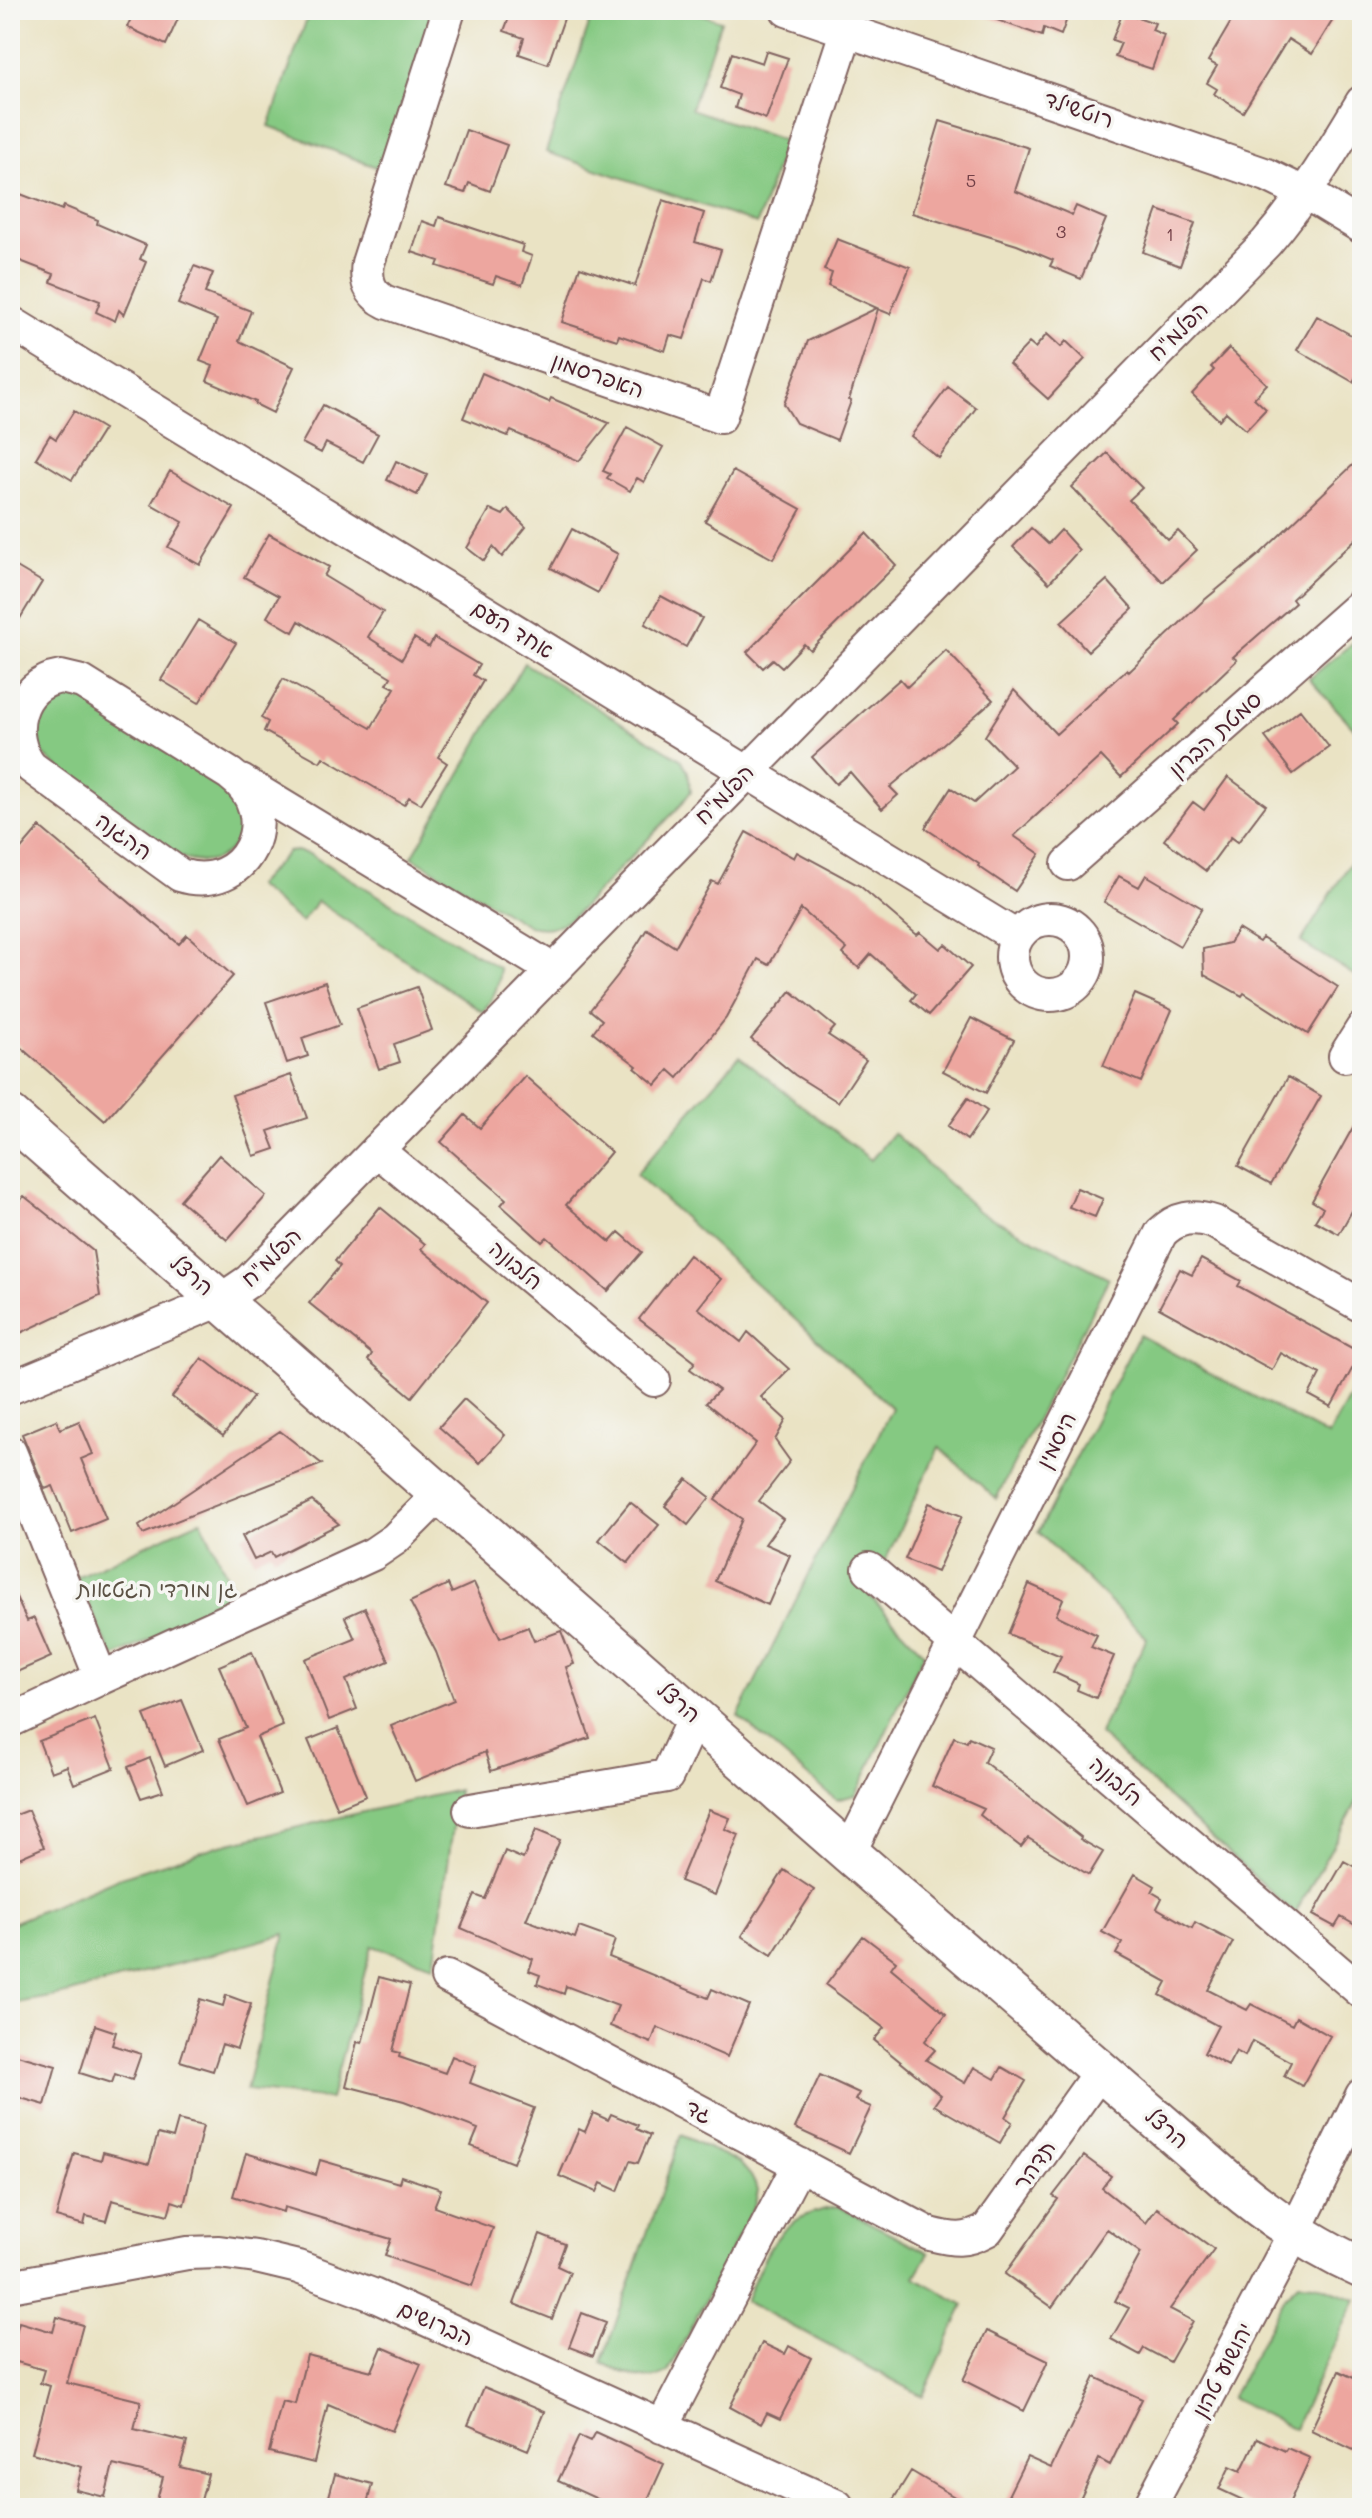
<svg xmlns="http://www.w3.org/2000/svg" width="1372" height="2518" font-family="Mali,'Playpen Sans Hebrew',sans-serif">
	<style>
		.green { fill: #85c982; stroke: #687456; stroke-width: 2 }
		.building { fill: #eda69f }
		.lines { fill: none; stroke-linecap: round; stroke-linejoin: round }
		.minor-casing { stroke: #826461; stroke-width: 36 }
		.tertiary-casing { stroke: #826461; stroke-width: 44 }
		.minor { stroke: #fff; stroke-width: 32 }
		.tertiary { stroke: #fff; stroke-width: 40 }
		.labels { text-anchor: middle; stroke-width: 7; stroke-linejoin: round; paint-order: stroke }
		.number-label { font-size: 18px; fill: #734148 }
		.street-label { font-size: 22px; fill: #4a1f2b; stroke: #f6f6f2 }
		.park-label { font-size: 22px; fill: #5c5245; stroke: #f6f6f2 }
	</style>
	<rect width="100%" height="100%" fill="#f6f6f2"/>
	<filter id="ink" filterUnits="userSpaceOnUse"><feTurbulence type="fractalNoise" baseFrequency=".0125" numOctaves="2"/><feDisplacementMap in="SourceGraphic" scale="16" xChannelSelector="R" yChannelSelector="G"/><feConvolveMatrix kernelMatrix="1 2 1 2 8 2 1 2 1" color-interpolation-filters="sRGB"/></filter>
	<filter id="wash" filterUnits="userSpaceOnUse"><feTurbulence type="fractalNoise" baseFrequency=".006" numOctaves="4" result="noise"/><feDisplacementMap in="SourceGraphic" scale="32" xChannelSelector="R" yChannelSelector="G"/><feGaussianBlur stdDeviation="1.8" result="paint"/><feColorMatrix in="noise" values="0 0 0 0 0 0 0 0 0 0 0 0 0 0 0 0 0 1.4 0 .05"/><feComposite in="paint" operator="in"/></filter>
	<g filter="url(#wash)">
		<rect width="100%" height="100%" fill="#eae3c4"/>
		<path class="green" d="M310,10H434L383,160L376,167L269,126Z
			M594,10H689L721,21L691,109L785,141L757,224L546,152Z
			M1362,635V737L1309,679Z
			M524,663L682,760L688,772L691,791L680,806L573,917C557,927 548,930 529,926L412,857Z
			M68,693L80,695L225,788C262,824 228,878 181,857L54,764C49,759 43,755 40,749C32,733 37,703 54,695C58,693 63,693 68,693Z
			M1362,844V976L1360,979L1301,942Z
			M296,851L309,854L499,968C501,986 492,998 483,1012L317,901L301,922L256,886L288,852Z
			M739,1056L871,1160L893,1133L978,1211L1109,1278L996,1499L939,1447L869,1595L924,1653L856,1795L836,1800L738,1716L892,1408L636,1174Z
			M1139,1335L1328,1436L1362,1374V1793L1295,1914L1099,1734L1147,1638L1038,1532Z
			M201,1520L238,1600L113,1657L76,1577Z
			M458,1790L434,1965L372,1946L330,2099L246,2090L285,1934L67,1994L10,2004V1924L121,1877L221,1845Z
			M681,2135L740,2163L751,2176L758,2190L755,2204L668,2372C645,2387 624,2372 602,2363Z
			M839,2207L929,2253L915,2277L964,2305L923,2396L745,2301C767,2251 778,2213 839,2207Z
			M1298,2283L1315,2284L1356,2299L1294,2429L1231,2398L1286,2295Z"/>
		<g id="blocks">
			<path class="building" d="M135,10H182L166,45L127,27Z
				M512,10H567L548,64L519,54L524,38L504,31Z
				M978,10H1070L1061,35L1044,28L1042,36L977,13Z
				M1238,10H1321L1334,18L1312,54L1288,39L1243,112L1214,94L1217,89L1207,83L1217,66L1208,61Z
				M1123,12L1155,23L1152,30L1164,35L1152,69L1115,57L1121,43L1112,40Z
				M766,51L788,58L766,119L735,108L739,95L720,88L732,53L762,63Z
				M940,121L1029,148L1015,191L1072,215L1076,206L1106,219L1081,279L1050,266L1053,260L1017,245L912,213Z
				M466,130L507,145L490,191L469,183L465,193L446,187Z
				M10,190L62,210L64,206L98,220L97,224L146,245L140,259L146,262L124,315L119,310L115,321L96,312L100,301L51,282L54,274L10,257Z
				M663,200L704,213L695,242L721,250L711,281L704,278L684,339L670,335L665,351L619,335L617,340L562,322L580,267L635,286Z
				M1158,210L1195,223L1180,266L1143,252Z
				M439,217L523,245L521,252L532,256L522,285L496,276L493,284L437,266L439,261L412,252L422,221L436,226Z
				M837,239L910,267L890,314L878,309L849,400L851,401L837,440L796,423L784,404L808,341L877,308L828,286L832,273L824,270Z
				M194,266L213,273L205,293L251,311L239,341L294,367L273,413L255,404L256,402L207,381L213,366L200,361L217,320L178,304Z
				M1317,316L1362,341V366L1353,382L1297,350Z
				M1047,334L1061,347L1066,341L1085,359L1048,399L1009,364L1029,343L1035,348Z
				M1229,348L1267,384L1254,398L1266,409L1246,430L1226,412L1219,420L1192,394L1214,370L1211,367Z
				M482,373L549,402L551,398L609,423L579,461L511,431L508,436L463,418Z
				M948,387L976,408L939,458L911,436Z
				M323,405L378,434L363,462L326,443L321,453L302,443Z
				M74,411L104,429L72,480L36,458L50,435L56,439Z
				M627,427L663,447L644,482L637,478L630,491L607,478L610,474L603,471Z
				M1107,453L1142,488L1129,500L1168,540L1178,531L1197,550L1163,582L1072,487Z
				M1362,456V533L1292,599L1295,603L1233,657L1237,660L1174,720L1178,724L1121,777L1101,756L1014,836L1040,854L1015,891L978,866L979,864L925,828L951,788L974,803L1014,766L985,736L1014,690L1056,734L1127,669L1129,672L1202,602L1260,554Z
				M396,461L427,475L417,495L387,480Z
				M170,471L234,508L200,565L168,547L183,522L151,504Z
				M733,471L801,509L773,559L705,521Z
				M490,509L503,515L508,509L526,527L502,557L493,547L484,561L467,548Z
				M1031,528L1048,544L1061,530L1079,550L1049,583L1013,547Z
				M572,529L618,554L598,593L551,568Z
				M866,533L896,565L810,650L804,644L782,667L773,659L763,668L747,652Z
				M269,534L329,567L324,576L383,612L368,637L402,659L414,638L429,647L434,638L479,665L473,675L483,681L438,757L447,763L421,804L409,797L404,805L323,757L320,762L264,731L268,722L261,718L283,679L371,728L395,688L387,684L391,677L299,621L293,632L267,617L279,596L244,577Z
				M10,563L42,582L10,635Z
				M1107,580L1133,609L1088,651L1061,622Z
				M661,596L702,618L686,647L645,624Z
				M198,620L236,643L199,703L161,680Z
				M946,650L993,700L927,758L926,757L890,787L898,795L882,809L850,772L836,784L812,757L900,679L907,687Z
				M1300,710L1329,747L1293,774L1265,737Z
				M1228,777L1266,805L1238,842L1231,837L1206,871L1164,840L1193,802L1204,810Z
				M40,827L179,944L187,935L233,976L105,1121L10,1038V862Z
				M746,832L794,858L797,852L860,886L917,935L920,932L940,949L945,944L971,967L929,1015L911,1000L916,994L871,954L859,968L843,954L847,949L801,909L769,965L758,959L726,1018L678,1078L669,1070L656,1085L635,1068L637,1066L593,1032L602,1020L590,1010L618,975L647,929L675,947L712,881L718,884Z
				M1146,875L1202,908L1180,946L1104,902L1119,876L1139,887Z
				M1238,929L1259,942L1262,938L1338,987L1308,1034L1244,993L1242,996L1204,975L1203,949L1229,943Z
				M325,982L340,1025L302,1038L308,1056L287,1063L266,1002Z
				M417,987L432,1030L394,1044L400,1062L379,1069L357,1008Z
				M791,991L835,1027L828,1035L866,1060L838,1102L795,1075L751,1039Z
				M1135,994L1172,1010L1141,1082L1103,1066Z
				M971,1018L1014,1040L986,1093L943,1071Z
				M291,1075L307,1118L268,1131L275,1149L254,1156L232,1095Z
				M525,1076L611,1152L566,1205L610,1242L619,1232L642,1252L608,1291L547,1237L542,1242L501,1205L506,1199L441,1142L465,1115L480,1128Z
				M1288,1077L1321,1096L1271,1184L1238,1166Z
				M968,1098L987,1111L967,1140L948,1126Z
				M1362,1111V1193L1339,1234L1315,1221L1323,1208L1312,1201Z
				M219,1155L266,1196L227,1240L180,1200Z
				M1077,1188L1103,1199L1095,1217L1069,1207Z
				M24,1196L93,1251L100,1296L10,1338V1215Z
				M380,1207L425,1244L421,1249L487,1303L412,1397L368,1360L372,1354L309,1303L340,1266L335,1261Z
				M689,1255L721,1279L698,1308L741,1342L748,1332L789,1369L761,1397L786,1420L775,1440L790,1461L759,1501L783,1519L765,1544L790,1555L768,1605L715,1581L742,1519L715,1500L756,1443L706,1403L719,1390L690,1369L695,1362L639,1319Z
				M1201,1259L1241,1281L1238,1286L1361,1353L1331,1407L1309,1395L1320,1374L1281,1353L1272,1370L1159,1308L1180,1269L1192,1275Z
				M202,1358L253,1397L223,1436L172,1397Z
				M464,1399L505,1435L480,1463L439,1427Z
				M56,1420L60,1429L79,1421L93,1454L81,1459L106,1519L72,1533L53,1486L45,1489L22,1434Z
				M280,1431L322,1464L143,1534L139,1526Z
				M687,1479L710,1497L688,1525L665,1506Z
				M312,1501L339,1524L274,1557L271,1552L254,1560L242,1536Z
				M630,1502L659,1525L628,1563L599,1540Z
				M929,1503L962,1516L937,1572L905,1559Z
				M474,1583L500,1638L528,1627L534,1641L561,1631L574,1664L566,1667L590,1738L491,1771L485,1752L415,1781L391,1726L454,1700L436,1652L410,1602L448,1584L452,1593Z
				M10,1584L27,1621L34,1618L51,1657L10,1675Z
				M1029,1584L1063,1599L1056,1615L1097,1635L1091,1647L1114,1656L1096,1698L1077,1690L1079,1684L1053,1672L1061,1656L1008,1634Z
				M365,1608L389,1661L346,1680L357,1709L329,1720L305,1659L355,1639L345,1617Z
				M252,1652L283,1726L257,1737L280,1793L248,1806L219,1739L246,1728L219,1666Z
				M182,1700L203,1750L165,1766L144,1715Z
				M95,1719L114,1768L74,1784L67,1766L51,1772L39,1741Z
				M338,1728L366,1796L337,1808L308,1740Z
				M954,1737L967,1742L969,1737L991,1747L984,1762L1081,1837L1080,1839L1103,1852L1089,1875L1028,1838L1021,1847L980,1815L984,1809L932,1786Z
				M150,1758L163,1791L141,1798L128,1767Z
				M28,1810L44,1847L10,1862V1817Z
				M709,1810L730,1818L725,1829L739,1835L715,1895L680,1881Z
				M536,1830L560,1840L526,1920L575,1938L579,1927L615,1940L609,1957L708,1998L712,1989L749,2005L727,2057L657,2027L651,2043L610,2026L618,2006L566,1986L564,1994L537,1984L540,1975L529,1971L533,1959L461,1928L475,1895L485,1899L505,1851L523,1859Z
				M1344,1861L1362,1871V1929L1341,1917L1335,1927L1313,1915Z
				M784,1870L814,1890L772,1955L742,1936Z
				M1135,1874L1155,1886L1152,1892L1162,1898L1157,1908L1192,1928L1195,1922L1233,1942L1208,1990L1247,2010L1251,2004L1292,2025L1296,2017L1330,2036L1302,2086L1284,2076L1291,2062L1252,2041L1245,2056L1236,2051L1228,2066L1204,2053L1218,2026L1160,1995L1167,1982L1116,1954L1122,1943L1102,1932Z
				M863,1936L896,1961L891,1968L946,2014L925,2041L935,2050L926,2060L965,2083L974,2067L995,2079L1002,2067L1026,2081L1005,2117L1012,2122L1000,2143L934,2105L941,2095L874,2040L884,2028L826,1985Z
				M379,1977L410,1985L393,2051L400,2053L399,2057L445,2073L452,2056L476,2066L470,2083L534,2108L513,2163L471,2146L478,2129L404,2101L346,2086L357,2042L362,2043Z
				M226,1995L251,2004L237,2049L222,2044L213,2071L180,2061L200,1999L223,2006Z
				M95,2025L116,2032L112,2045L141,2054L132,2080L115,2074L112,2083L80,2073Z
				M10,2053L56,2066L45,2105L10,2095Z
				M820,2075L859,2093L855,2100L871,2107L849,2153L795,2128Z
				M593,2113L608,2120L611,2114L638,2125L636,2129L650,2135L638,2163L630,2161L618,2191L601,2183L597,2192L559,2176L579,2129L585,2132Z
				M178,2120L203,2126L184,2205L172,2201L168,2215L112,2200L106,2221L86,2216L84,2225L56,2217L74,2153L101,2160L103,2152L149,2164L158,2134L173,2138Z
				M246,2153L316,2175L320,2160L399,2183L401,2176L441,2189L434,2207L493,2228L472,2286L385,2256L391,2239L284,2207L283,2212L233,2196Z
				M1084,2156L1111,2176L1102,2188L1146,2223L1157,2208L1214,2249L1170,2309L1193,2321L1170,2362L1144,2348L1140,2355L1111,2339L1129,2308L1115,2301L1141,2253L1107,2229L1052,2307L1005,2274L1058,2199L1053,2196Z
				M540,2234L565,2244L557,2266L570,2272L552,2319L514,2304Z
				M582,2313L606,2322L593,2356L569,2347Z
				M57,2317L83,2325L67,2383L141,2401L134,2429L187,2442L180,2467L208,2474L199,2508H155L163,2477L113,2465L105,2497L76,2490L82,2467L32,2453L50,2386L40,2383L44,2370L10,2360V2354L19,2322L53,2332Z
				M987,2331L1048,2361L1024,2411L963,2380Z
				M762,2343L785,2354L789,2346L811,2358L780,2419L767,2413L761,2424L730,2407Z
				M382,2347L421,2364L392,2431L328,2404L314,2463L269,2452L282,2401L295,2404L307,2355L372,2371Z
				M1339,2371L1362,2382V2454L1311,2430Z
				M1095,2377L1142,2399L1110,2465L1099,2459L1076,2508H1002L1027,2457L1051,2468Z
				M484,2387L544,2412L528,2450L468,2425Z
				M595,2432L664,2464L644,2508H617L558,2481L579,2436L590,2441Z
				M1257,2438L1285,2451L1287,2448L1310,2458L1287,2508H1260L1219,2489L1230,2466L1241,2471Z
				M911,2471L973,2508H888Z
				M335,2474L372,2484L366,2508H326Z"/>
		</g>
	</g>
	<g filter="url(#ink)">
		<use href="#blocks" fill-opacity="0" stroke="#826461" stroke-width="2"/>
		<g class="lines">
			<g class="minor-casing">
				<path id="minor" d="M449,10L368,263C365,281 370,294 386,302L720,417L847,29
					M787,10L1267,175L1316,199L1362,227
					M10,322L1017,937
					M61,677L82,682L230,774C286,815 246,896 180,875L31,767C6,736 17,684 61,677Z
					M241,781L553,970
					M1068,864L1362,604
					M1012 957a38 38 0 1 1 76 0a38 38 0 1 1-76 0Z
					M1345,1056L1362,1029
					M377,1150L654,1380
					M10,1388L221,1300L249,1281L1266,243C1304,199 1332,152 1362,102
					M10,1452L101,1678L373,1554L395,1539L441,1493
					M869,1569L1362,1992
					M10,1721L101,1678
					M470,1810L667,1776L695,1715
					M849,1853L1161,1233C1177,1217 1193,1215 1214,1222L1362,1306
					M447,1977L930,2234C954,2240 965,2242 987,2230L1101,2070
					M10,2286L187,2253L219,2252L256,2257L298,2267L373,2295L837,2506
					M662,2427L799,2164
					M1149,2508L1295,2232L1362,2095"/>
			</g>
			<g class="tertiary-casing">
				<path id="tertiary" d="M10,1116L849,1853L1230,2183C1270,2217 1313,2246 1362,2268"/>
			</g>
			<use href="#minor" class="minor"/>
			<use href="#tertiary" class="tertiary"/>
		</g>
	</g>
	<g class="labels">
		<g class="number-label">
			<text x="971" y="187">5</text>
			<text x="1061" y="238">3</text>
			<text x="1170" y="241">1</text>
		</g>
		<g class="street-label">
			<text transform="translate(1079 109) rotate(19)" y="8">רוטשילד</text>
			<text transform="translate(1178 331) rotate(-45)" y="8">הפלמ"ח</text>
			<text transform="translate(598 375) rotate(19)" y="8">האפרסמון</text>
			<text transform="translate(513 629) rotate(31)" y="8">אחד העם</text>
			<text transform="translate(1215 734) rotate(-42)" y="8">סמטת הברון</text>
			<text transform="translate(724 794) rotate(-46)" y="8">הפלמ"ח</text>
			<text transform="translate(124 836) rotate(36)" y="8">ההגנה</text>
			<text transform="translate(271 1257) rotate(-44)" y="8">הפלמ"ח</text>
			<text transform="translate(516 1265) rotate(40)" y="8">הלבונה</text>
			<text transform="translate(192 1275) rotate(41)" y="8">הרצל</text>
			<text transform="translate(1056 1440) rotate(-63)" y="8">היסמין</text>
			<text transform="translate(679 1702) rotate(41)" y="8">הרצל</text>
			<text transform="translate(1116 1781) rotate(41)" y="8">הלבונה</text>
			<text transform="translate(699 2111) rotate(28)" y="8">גד</text>
			<text transform="translate(1167 2128) rotate(41)" y="8">הרצל</text>
			<text transform="translate(1034 2165) rotate(-55)" y="8">תדהר</text>
			<text transform="translate(436 2323) rotate(24)" y="8">הברושים</text>
			<text transform="translate(1222 2370) rotate(-62)" y="8">יהושוע טהון</text>
		</g>
		<g class="park-label">
			<text x="157" y="1597">גן מורדי הגטאות</text>
		</g>
	</g>
	<rect width="1372" height="2518" fill="none" stroke="#f6f6f2" stroke-width="40"/>
</svg>
